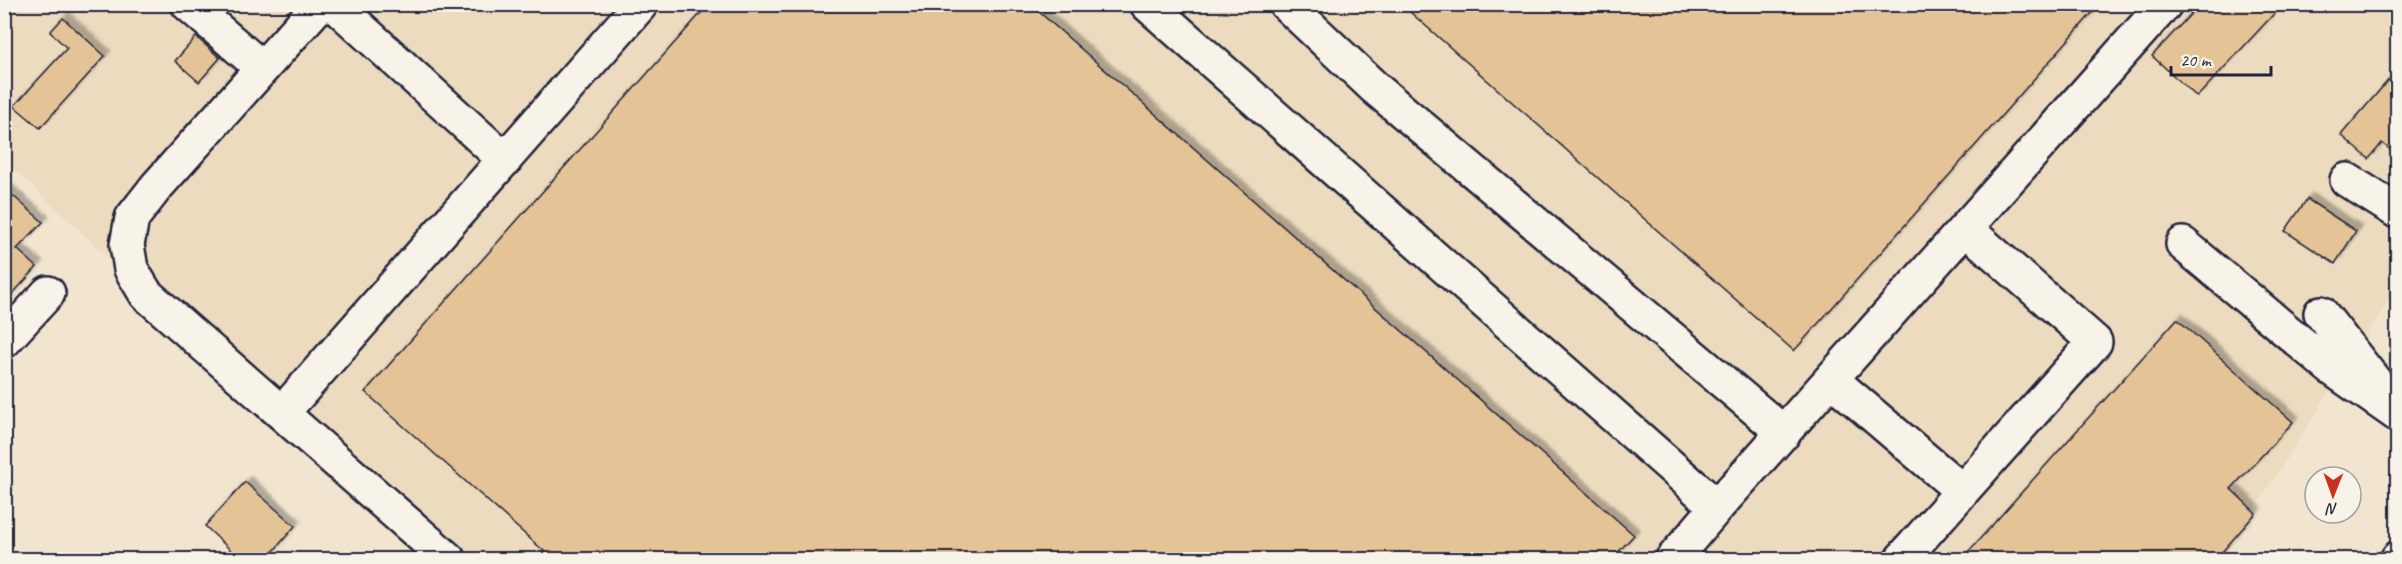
<svg xmlns="http://www.w3.org/2000/svg" width="2402" height="564" font-family="Caveat,sans-serif">
	<style>
		.built { fill: #eddbbf }
		.building { fill: #e4c497; stroke: #22223b; stroke-width: 1.5; filter: url(#shadow) }
		.lines { fill: none; stroke-linecap: round; stroke-linejoin: round }
		.minor-casing { stroke: #22223b; stroke-width: 38 }
		.major-casing { stroke: #22223b; stroke-width: 38 }
		.minor { stroke: #f7f3e8; stroke-width: 33 }
		.major { stroke: #f7f3e8; stroke-width: 33 }
	</style>
	<defs>
		<filter id="shadow"><feDropShadow dx="5.5" dy="-5.5" stdDeviation="1.5" flood-color="#0004"/></filter>
	</defs>
	<rect width="100%" height="100%" fill="#f1e5d0"/>
	<filter id="ink" filterUnits="userSpaceOnUse"><feTurbulence type="fractalNoise" baseFrequency=".0167" numOctaves="2"/><feDisplacementMap in="SourceGraphic" scale="12" xChannelSelector="R" yChannelSelector="G"/><feConvolveMatrix kernelMatrix="1 2 1 2 8 2 1 2 1" color-interpolation-filters="sRGB"/></filter>
	<g filter="url(#ink)">
		<path class="built" d="M4,5H2397V283L2385,306L2222,559H432L5,161Z"/>
		<path class="building" d="M709,4H1030L1634,535L1611,560H554L365,392Z
			M1401,4H2100L1794,351Z
			M2200,4H2283L2197,97L2152,56Z
			M63,18L105,56L40,128L14,106L67,48L50,32Z
			M196,37L220,58L199,82L175,61Z
			M2398,69V156L2382,143L2369,159L2341,135Z
			M4,188L43,222L17,249L37,267L7,300L4,297Z
			M2307,199L2356,231L2335,264L2285,231Z
			M2177,319L2293,422L2231,489L2256,513L2215,560H1961Z
			M245,482L295,526L266,560H241L205,526Z"/>
		<g class="lines">
			<g class="minor-casing">
				<path id="minor" d="M188,4L262,68
					M320,4L157,186L132,218L127,245L131,269L146,294L449,560
					M334,4L505,160
					M1147,4L1717,507
					M1286,4L1375,88L1784,433
					M2347,180L2398,212
					M2183,244L2331,368L2398,415
					M2321,313L2383,392
					M4,341L48,293
					M1832,380L1962,491
					M282,413L641,4
					M1672,560L1717,507L2165,4
					M1901,560L2095,342L1966,229"/>
			</g>
			<g class="major-casing">
				<path id="major" d="M2397,560L2398,558"/>
			</g>
			<use href="#minor" class="minor"/>
			<use href="#major" class="major"/>
		</g>
	</g>
	<rect width="2402" height="564" fill="none" stroke="#f7f3e8" stroke-width="24"/>
	<rect x="12" y="12" width="2378" height="540" fill="none" stroke="#22223b" stroke-width="2" filter="url(#ink)"/>
	<g transform="translate(2333 495) rotate(181)"><circle r="28" fill="#f7f3e8" stroke="#a29fa3" stroke-width="1.5"/>
	<path d="M0-4.5L10 22L0 15L-10 22Z" fill="#c8321e"/>
	<text y="-9" font-size="16" font-weight="bold" text-anchor="middle" fill="#22223b">N</text>
	</g>
	<path d="M2171 66v9h100v-9" fill="none" stroke="#22223b" stroke-width="3"/>
	<text x="2180" y="66" font-size="18" fill="#22223b" stroke="#f7f3e8" stroke-width="4.5" paint-order="stroke">20 m</text>
</svg>
